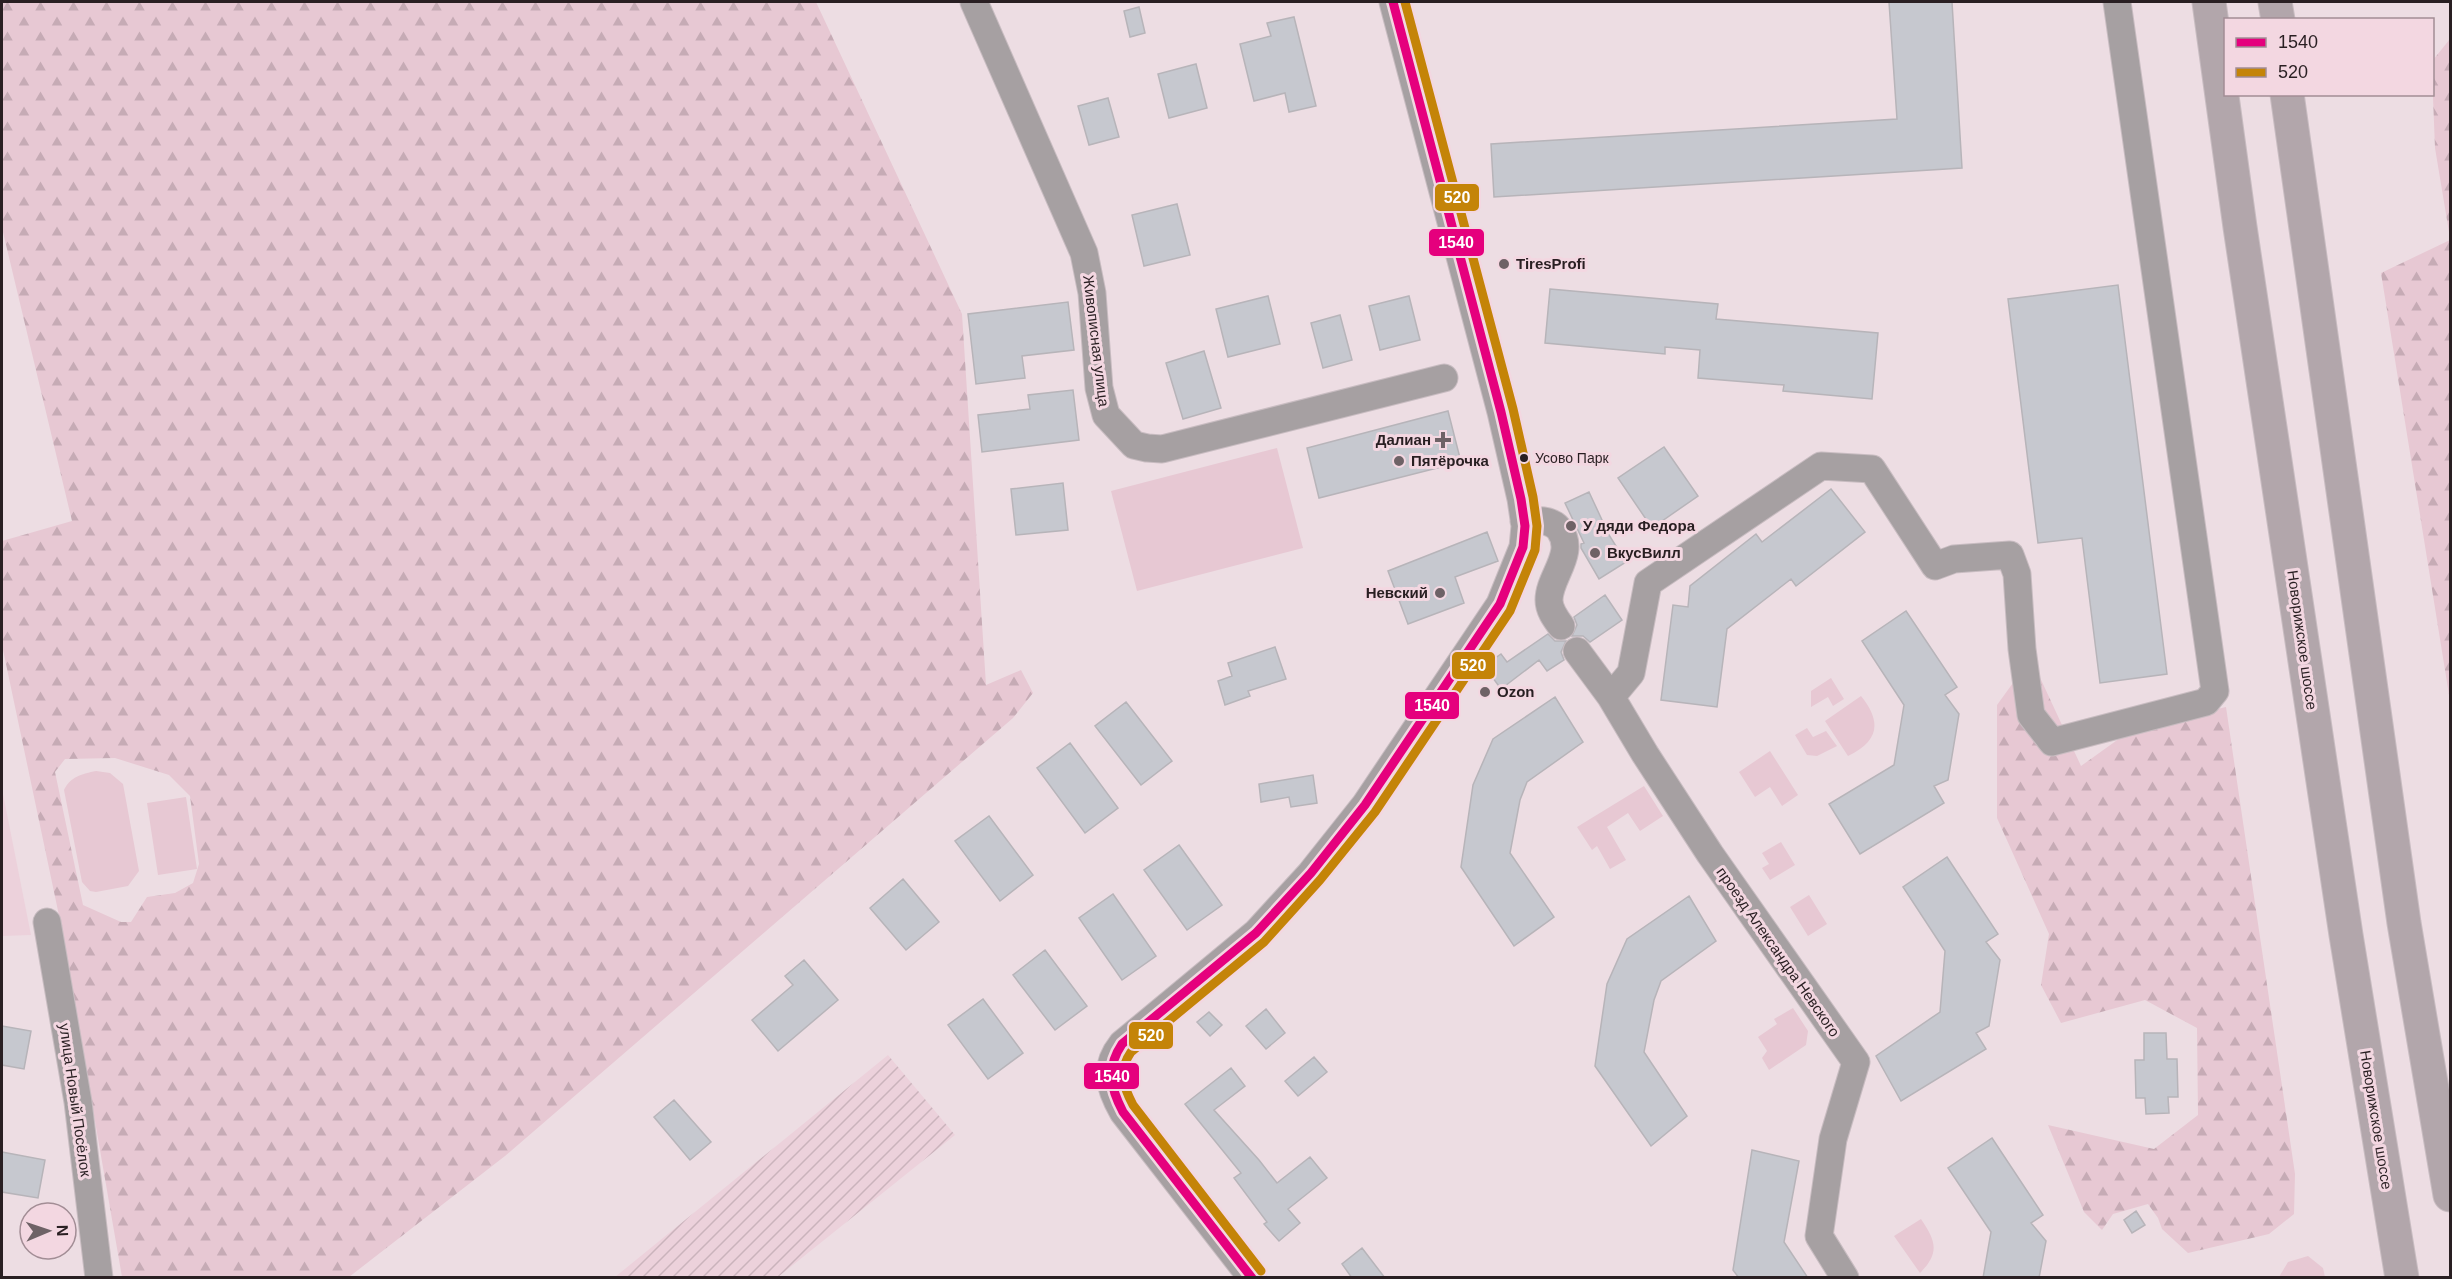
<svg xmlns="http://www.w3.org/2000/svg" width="2452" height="1279" font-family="Helvetica,sans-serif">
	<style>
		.built { fill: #ecd1db }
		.industrial { fill: url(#industrial-furrows) }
		.green { fill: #e7c8d3 }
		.forest { fill: url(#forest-firs); fill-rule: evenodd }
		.building { fill: #c6c8cf; stroke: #b7b4b9; stroke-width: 1.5 }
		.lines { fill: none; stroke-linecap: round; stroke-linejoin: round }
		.minor-casing { stroke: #c8bcc1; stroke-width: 29 }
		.highway-casing { stroke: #c8bcc1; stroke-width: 35 }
		.minor { stroke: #a6a0a2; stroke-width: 27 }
		.highway { stroke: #b2a6ab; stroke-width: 33 }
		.bus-1-casing { stroke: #f3d7e1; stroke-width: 14 }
		.bus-2-casing { stroke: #f3d7e1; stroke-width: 14 }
		.bus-1 { stroke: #e5007d; stroke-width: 9 }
		.bus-2 { stroke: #c48408; stroke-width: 9 }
		.poi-dot { fill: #6e6266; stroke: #f3d7e1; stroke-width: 2 }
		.bus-dot { fill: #291f22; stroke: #f3d7e1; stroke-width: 2 }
		.labels { text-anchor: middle; stroke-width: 6; stroke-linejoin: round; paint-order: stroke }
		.bus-label { font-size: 14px; fill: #291f22; stroke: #f3d7e1; text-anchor: start }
		.poi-label { font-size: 15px; font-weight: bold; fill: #291f22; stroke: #f3d7e1; text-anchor: start }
		.street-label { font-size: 15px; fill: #291f22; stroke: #f3d7e1 }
		.line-badge { stroke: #f3d7e1; stroke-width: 2 }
		.badge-label { font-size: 16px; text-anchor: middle; font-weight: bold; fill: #fff }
	</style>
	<defs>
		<pattern id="industrial-furrows" width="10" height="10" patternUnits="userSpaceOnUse" patternTransform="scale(1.5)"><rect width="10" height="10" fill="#ecd1db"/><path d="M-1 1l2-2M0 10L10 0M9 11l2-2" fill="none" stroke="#cab3bc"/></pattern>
		<pattern id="forest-firs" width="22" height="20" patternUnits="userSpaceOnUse" patternTransform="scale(1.5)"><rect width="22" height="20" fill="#e7c8d3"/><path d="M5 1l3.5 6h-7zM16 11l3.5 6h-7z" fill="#c6abb5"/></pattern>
	</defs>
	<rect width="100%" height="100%" fill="#eddde3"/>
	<path class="built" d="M2,789L31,935L2,936Z"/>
	<path class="industrial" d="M888,1055L955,1135L778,1277H615Z"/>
	<path class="green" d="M1277,448L1303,548L1137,591L1111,491Z
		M1831,678L1844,699L1833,706L1828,697L1811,707V691Z
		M1861,696C1882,722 1879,741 1848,756L1825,721Z
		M1807,728L1813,737L1826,731L1837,746L1817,756L1807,755L1795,735Z
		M1770,751L1798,795L1782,806L1770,787L1755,797L1739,772Z
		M96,771L110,773L123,784L139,871L128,886L96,892L90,891L82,882L64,790C71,776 82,774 96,771Z
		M1644,786L1663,816L1640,831L1628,813L1607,827L1626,860L1610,869L1597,846L1592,850L1577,827Z
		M186,797L197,869L158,875L147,803Z
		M1781,842L1795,865L1770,880L1762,868L1769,864L1762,853Z
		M1809,895L1827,924L1808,936L1790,907Z
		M1793,1008L1808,1031L1806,1045L1769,1070L1762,1058L1767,1051L1758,1037L1777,1024L1774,1019Z
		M1921,1219C1936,1241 1940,1253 1920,1273L1894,1236Z
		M2308,1256L2323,1268L2325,1277H2279L2288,1262Z"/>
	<path class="forest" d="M2,2H816L962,314L986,685L1021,670L1033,693L1013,718L505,1156L349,1277H122L61,925L2,645V541L72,521L2,228ZM115,758L169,775L190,796L199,864L193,883L175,893L147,897L131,922H121L83,905L55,772L65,759Z
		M2450,39V238L2435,148L2432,72L2433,60Z
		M2450,240V701L2381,273Z
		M2031,658L2081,766L2134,728L2226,707L2295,1174L2294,1214L2269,1234L2188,1253L2162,1229L2158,1218L2148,1204L2113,1214L2102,1230L2084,1212L2048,1125L2154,1149L2198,1115L2197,1028L2145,1000L2061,1023L2041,985L2049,934L1997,818V705Z"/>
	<path class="building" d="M1889,2H1952L1962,168L1494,197L1491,144L1897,119Z
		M1139,7L1145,33L1130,37L1124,11Z
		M1294,17L1316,106L1289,112L1285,93L1254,101L1240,44L1271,36L1267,23Z
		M1196,64L1207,108L1169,118L1158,74Z
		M1108,98L1119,137L1089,145L1078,106Z
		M1177,204L1190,255L1144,266L1132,215Z
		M2118,285L2167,674L2100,683L2082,538L2038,543L2008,299Z
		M1550,289L1718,304L1716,319L1878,333L1872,399L1783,391L1784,385L1698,378L1700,350L1665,347V354L1545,343Z
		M1268,296L1280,344L1228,357L1216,309Z
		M1409,296L1420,340L1380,350L1369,306Z
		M1068,302L1074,350L1022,356L1025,378L976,384L968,314Z
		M1340,315L1352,360L1323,368L1311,323Z
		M1204,351L1221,408L1183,419L1166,363Z
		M1073,390L1079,440L982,452L978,415L1030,409L1028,395Z
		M1448,411L1461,462L1319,498L1307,448Z
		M1664,447L1698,496L1652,528L1618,478Z
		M1063,483L1068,530L1016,535L1011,489Z
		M1831,489L1865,532L1796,586L1791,579L1727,629L1717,707L1661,700L1673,605L1688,607L1690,586L1756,534L1762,542Z
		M1589,492L1609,535L1626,562L1599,579L1581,548V544L1584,543L1565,503Z
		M1487,532L1498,561L1455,577L1464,603L1408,624L1388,571Z
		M1605,595L1622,620L1590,642L1583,636H1572L1577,625L1574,617Z
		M1906,611L1957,687L1945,695L1959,714L1948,780L1934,786L1944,803L1860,854L1829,804L1894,765L1904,705L1862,641Z
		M1548,634L1555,641H1566L1561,652L1564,660L1547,671L1539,660L1501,689L1484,666L1501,654L1507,662Z
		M1275,647L1286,679L1248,691L1250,696L1225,705L1218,681L1232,676L1228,663Z
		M1555,697L1583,742L1527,782L1520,800L1510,853L1554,917L1514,946L1461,867L1473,785L1493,739Z
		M1126,702L1172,761L1141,785L1095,726Z
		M1070,743L1118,808L1085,833L1037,768Z
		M1313,775L1317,803L1291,807L1289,797L1261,802L1259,784Z
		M989,816L1033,875L1000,901L955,841Z
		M1179,845L1222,905L1187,930L1144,870Z
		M1947,857L1998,934L1986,942L2000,960L1989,1026L1976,1033L1986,1049L1901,1101L1876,1056L1940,1012L1945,951L1903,887Z
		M903,879L939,922L906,950L870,908Z
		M1113,894L1156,956L1122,980L1079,918Z
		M1689,896L1716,941L1661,981L1654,1000L1644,1052L1687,1116L1651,1146L1595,1066L1607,984L1627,939Z
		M1045,950L1087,1006L1055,1030L1013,975Z
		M804,960L838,1000L778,1051L752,1020L793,985L785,976Z
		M983,999L1023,1053L988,1079L948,1025Z
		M1266,1009L1285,1033L1266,1049L1246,1026Z
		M1209,1012L1222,1025L1210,1036L1197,1022Z
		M2,1026L31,1031L24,1069L2,1065Z
		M2144,1033H2166L2167,1059H2177L2178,1097H2168L2169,1113L2146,1114L2145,1098H2136L2135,1060H2144Z
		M1314,1057L1327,1072L1298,1096L1285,1081Z
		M1231,1068L1245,1086L1214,1110L1259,1160L1277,1183L1310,1157L1327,1178L1288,1209L1300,1223L1279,1241L1264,1224L1267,1222L1234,1178L1241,1173L1185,1104Z
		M674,1100L711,1142L690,1160L654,1117Z
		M1992,1138L2043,1215L2031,1223L2046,1241L2039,1278H1983L1991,1232L1948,1168Z
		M1752,1150L1799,1161L1784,1242L1808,1278H1739L1733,1270Z
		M2,1152L45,1160L38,1198L2,1192Z
		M2136,1211L2145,1225L2132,1233L2124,1220Z
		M1362,1248L1385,1278H1352L1342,1264Z"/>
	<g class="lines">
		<g class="minor-casing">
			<path id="minor" d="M974,2L1084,253L1092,293L1099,388L1106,415L1134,445L1147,448L1162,449L1444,378
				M1524,521C1536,520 1551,519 1559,529C1577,553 1549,576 1549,600C1549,610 1555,618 1561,626
				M1577,651L1611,697L1645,754L1710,854L1856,1062L1833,1139L1819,1236L1845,1278
				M1611,697L1631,673L1648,583L1821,466L1872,469L1935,566L1954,559L2010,555L2017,574L2022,649L2031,715L2052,742L2206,702L2215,691L2117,2
				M47,922L78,1102L99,1278
				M1252,1278L1123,1112C1109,1087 1103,1068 1122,1044L1256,933L1311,873L1365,805L1500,604L1523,547L1525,526L1521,499L1501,412L1393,2"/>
		</g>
		<g class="highway-casing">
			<path id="highway" d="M2209,2L2240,227L2346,935L2402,1278
				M2275,2L2278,20
				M2287,94L2404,923L2450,1195"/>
		</g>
		<use href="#minor" class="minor"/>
		<use href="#highway" class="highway"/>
		<g class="bus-1-casing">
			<path id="bus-1" d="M1252,1278L1123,1112C1110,1087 1106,1068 1122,1044L1256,933L1311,873L1365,805L1500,604L1523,547L1525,526L1521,499L1501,412L1393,2"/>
		</g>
		<g class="bus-2-casing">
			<path id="bus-2" d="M1261,1271L1133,1105C1123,1086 1118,1071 1131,1052L1264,942L1320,880L1375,812L1510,611L1535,550L1537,526L1533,497L1513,409L1405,2"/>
		</g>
		<use href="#bus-1" class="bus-1"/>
		<use href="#bus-2" class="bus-2"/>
	</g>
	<g class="poi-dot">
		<circle cx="1504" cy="264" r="6"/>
		<path d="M1440 431h6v6h6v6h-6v6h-6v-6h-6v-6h6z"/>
		<circle cx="1399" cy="461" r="6"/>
		<circle cx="1571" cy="526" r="6"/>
		<circle cx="1595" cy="553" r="6"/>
		<circle cx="1440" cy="593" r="6"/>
		<circle cx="1485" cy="692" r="6"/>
	</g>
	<circle class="bus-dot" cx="1524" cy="458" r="5"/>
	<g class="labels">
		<g class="bus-label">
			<text x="1535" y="463">Усово Парк</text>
		</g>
		<g class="poi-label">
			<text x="1516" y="269">TiresProfi</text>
			<text x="1431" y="445" text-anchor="end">Далиан</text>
			<text x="1411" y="466">Пятёрочка</text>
			<text x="1583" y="531">У дяди Федора</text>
			<text x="1607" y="558">ВкусВилл</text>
			<text x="1428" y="598" text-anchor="end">Невский</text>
			<text x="1497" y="697">Ozon</text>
		</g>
		<g class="street-label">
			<text transform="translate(1096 341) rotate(83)" y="5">Живописная улица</text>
			<text transform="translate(2302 640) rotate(82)" y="5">Новорижское шоссе</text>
			<text transform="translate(1778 952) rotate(55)" y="5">проезд Александра Невского</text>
			<text transform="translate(75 1100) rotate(82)" y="5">улица Новый Посёлок</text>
			<text transform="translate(2376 1120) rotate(81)" y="5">Новорижское шоссе</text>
		</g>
	</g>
	<g class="line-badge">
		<rect x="1434" y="183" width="46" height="29" rx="6" fill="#c48408"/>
		<rect x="1428" y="228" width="57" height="29" rx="6" fill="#e5007d"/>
		<rect x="1451" y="651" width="45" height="29" rx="6" fill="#c48408"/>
		<rect x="1404" y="691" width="56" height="29" rx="6" fill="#e5007d"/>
		<rect x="1128" y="1021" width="46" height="29" rx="6" fill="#c48408"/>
		<rect x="1083" y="1062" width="57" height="28" rx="6" fill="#e5007d"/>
	</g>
	<g class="badge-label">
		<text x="1457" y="203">520</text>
		<text x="1456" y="248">1540</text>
		<text x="1473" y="671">520</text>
		<text x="1432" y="711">1540</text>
		<text x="1151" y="1041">520</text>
		<text x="1112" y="1082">1540</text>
	</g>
	<rect width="2452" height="1279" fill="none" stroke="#291f22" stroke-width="6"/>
	<rect x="2224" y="18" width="210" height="78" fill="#f3d7e1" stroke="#a28d95" stroke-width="1.5"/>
	<rect x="2236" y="38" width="30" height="9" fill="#e5007d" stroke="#a28d95" stroke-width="1.5"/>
	<text x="2278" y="48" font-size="18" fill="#291f22">1540</text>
	<rect x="2236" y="68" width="30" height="9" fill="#c48408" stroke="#a28d95" stroke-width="1.5"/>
	<text x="2278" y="78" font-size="18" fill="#291f22">520</text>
	<g transform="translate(48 1231) rotate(88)"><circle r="28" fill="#f3d7e1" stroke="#a28d95" stroke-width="1.5"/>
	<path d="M0-4.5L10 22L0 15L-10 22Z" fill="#6e6266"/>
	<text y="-9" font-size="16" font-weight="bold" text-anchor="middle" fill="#291f22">N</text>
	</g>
</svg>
